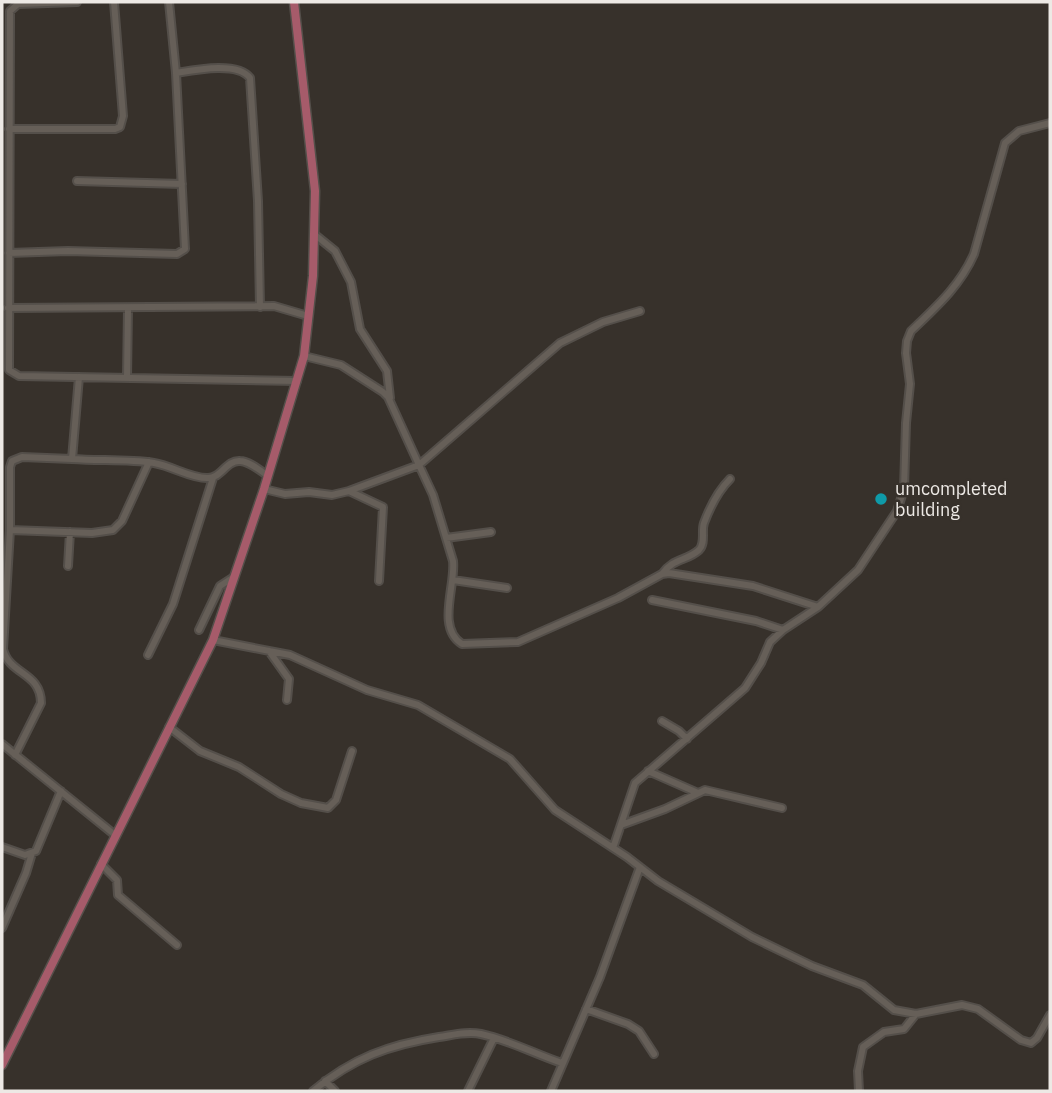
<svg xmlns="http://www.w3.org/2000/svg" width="1052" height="1093" font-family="'IBM Plex Sans',sans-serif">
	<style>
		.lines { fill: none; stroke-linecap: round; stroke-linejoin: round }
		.minor-casing { stroke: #544f4a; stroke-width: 10 }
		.major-casing { stroke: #544f4a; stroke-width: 11 }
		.minor { stroke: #665f58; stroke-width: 6 }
		.major { stroke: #a65b6a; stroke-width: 8 }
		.culture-dot { fill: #0f9aa8; stroke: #37312b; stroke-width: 2.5 }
		.labels { text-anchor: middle; stroke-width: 5; stroke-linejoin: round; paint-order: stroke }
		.poi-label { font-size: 18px; fill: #ede9e5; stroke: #37312b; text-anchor: start }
	</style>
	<rect width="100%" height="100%" fill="#37312b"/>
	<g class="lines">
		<g class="minor-casing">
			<path id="minor" d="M77,2L18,4L10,11L9,370L19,376L297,381
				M176,73C194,70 238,61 250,78L258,201L260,307
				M9,129H115L120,127L123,116L114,2
				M77,181L182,184
				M314,234L335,251L351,282L360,329L387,371L390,398
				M9,253L68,251L177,254L185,249L176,73L169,2
				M8,308L274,306L308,316
				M304,356L341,365L383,392L388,397L419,465L560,343L603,322L640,311
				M127,378L128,308
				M72,459C100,461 127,459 154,463C172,466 190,478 207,478C221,479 226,460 240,461C249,461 261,471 268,476
				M264,489L285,494L309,492L332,495L349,491L419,465L433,495L453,561C456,585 436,628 462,644L518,642L618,598L662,574L669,573L753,586L818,607
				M349,491L383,507L379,581
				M10,530L92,533L113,530L122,521L149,462
				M446,538L491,532
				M68,566L70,532
				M662,574C673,558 687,561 699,550C706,543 701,531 704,523C710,507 718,491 730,479
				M453,580L507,588
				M652,600L756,621L783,630
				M199,630L220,586L234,577
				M213,640L290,655L367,690L418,705L510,759L555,810L627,857L658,881L752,937L812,966L863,985L894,1010L916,1014L962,1005L978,1009L1021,1040L1031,1043L1037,1038L1050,1015
				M269,651L289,679L287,700
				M148,655L173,604L213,478
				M662,721L679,731L687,739
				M169,727L200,751L239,767L281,794L301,803L328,808L336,800L352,751
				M2,744L115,835
				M15,755L41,703C41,672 9,675 3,649L10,530V467L12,461L22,457L72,459L79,377
				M648,771L698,793
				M621,825L665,809L705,790L782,808
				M2,847L25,855L36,851L61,791
				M613,848L635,783L745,688L761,663L770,642L783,630L818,607L858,570L897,511L904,489L906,423L910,384L906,353L907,341L911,331C936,307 960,286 974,254L1005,143L1019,131L1050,123
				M101,864L117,880L118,895L177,945
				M2,928L26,873L32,853
				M586,1009L628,1024L639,1031L654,1054
				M325,1081L335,1091
				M313,1091C353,1058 388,1045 439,1037C453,1035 467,1031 481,1034C509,1040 535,1054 562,1063
				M468,1091L494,1038
				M551,1091L600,977L640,867
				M859,1091L858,1071L863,1047L884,1032L904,1029L916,1014"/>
		</g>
		<g class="major-casing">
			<path id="major" d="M2,1065L213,640L264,489L304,356L313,276L315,191L294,2"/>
		</g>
		<use href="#minor" class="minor"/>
		<use href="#major" class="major"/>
	</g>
	<circle class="culture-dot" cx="881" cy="499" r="7"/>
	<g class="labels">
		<g class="poi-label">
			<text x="895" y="495">umcompleted<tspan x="895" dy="21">building</tspan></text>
		</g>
	</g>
	<rect width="1052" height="1093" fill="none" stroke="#ede9e5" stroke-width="7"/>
</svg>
